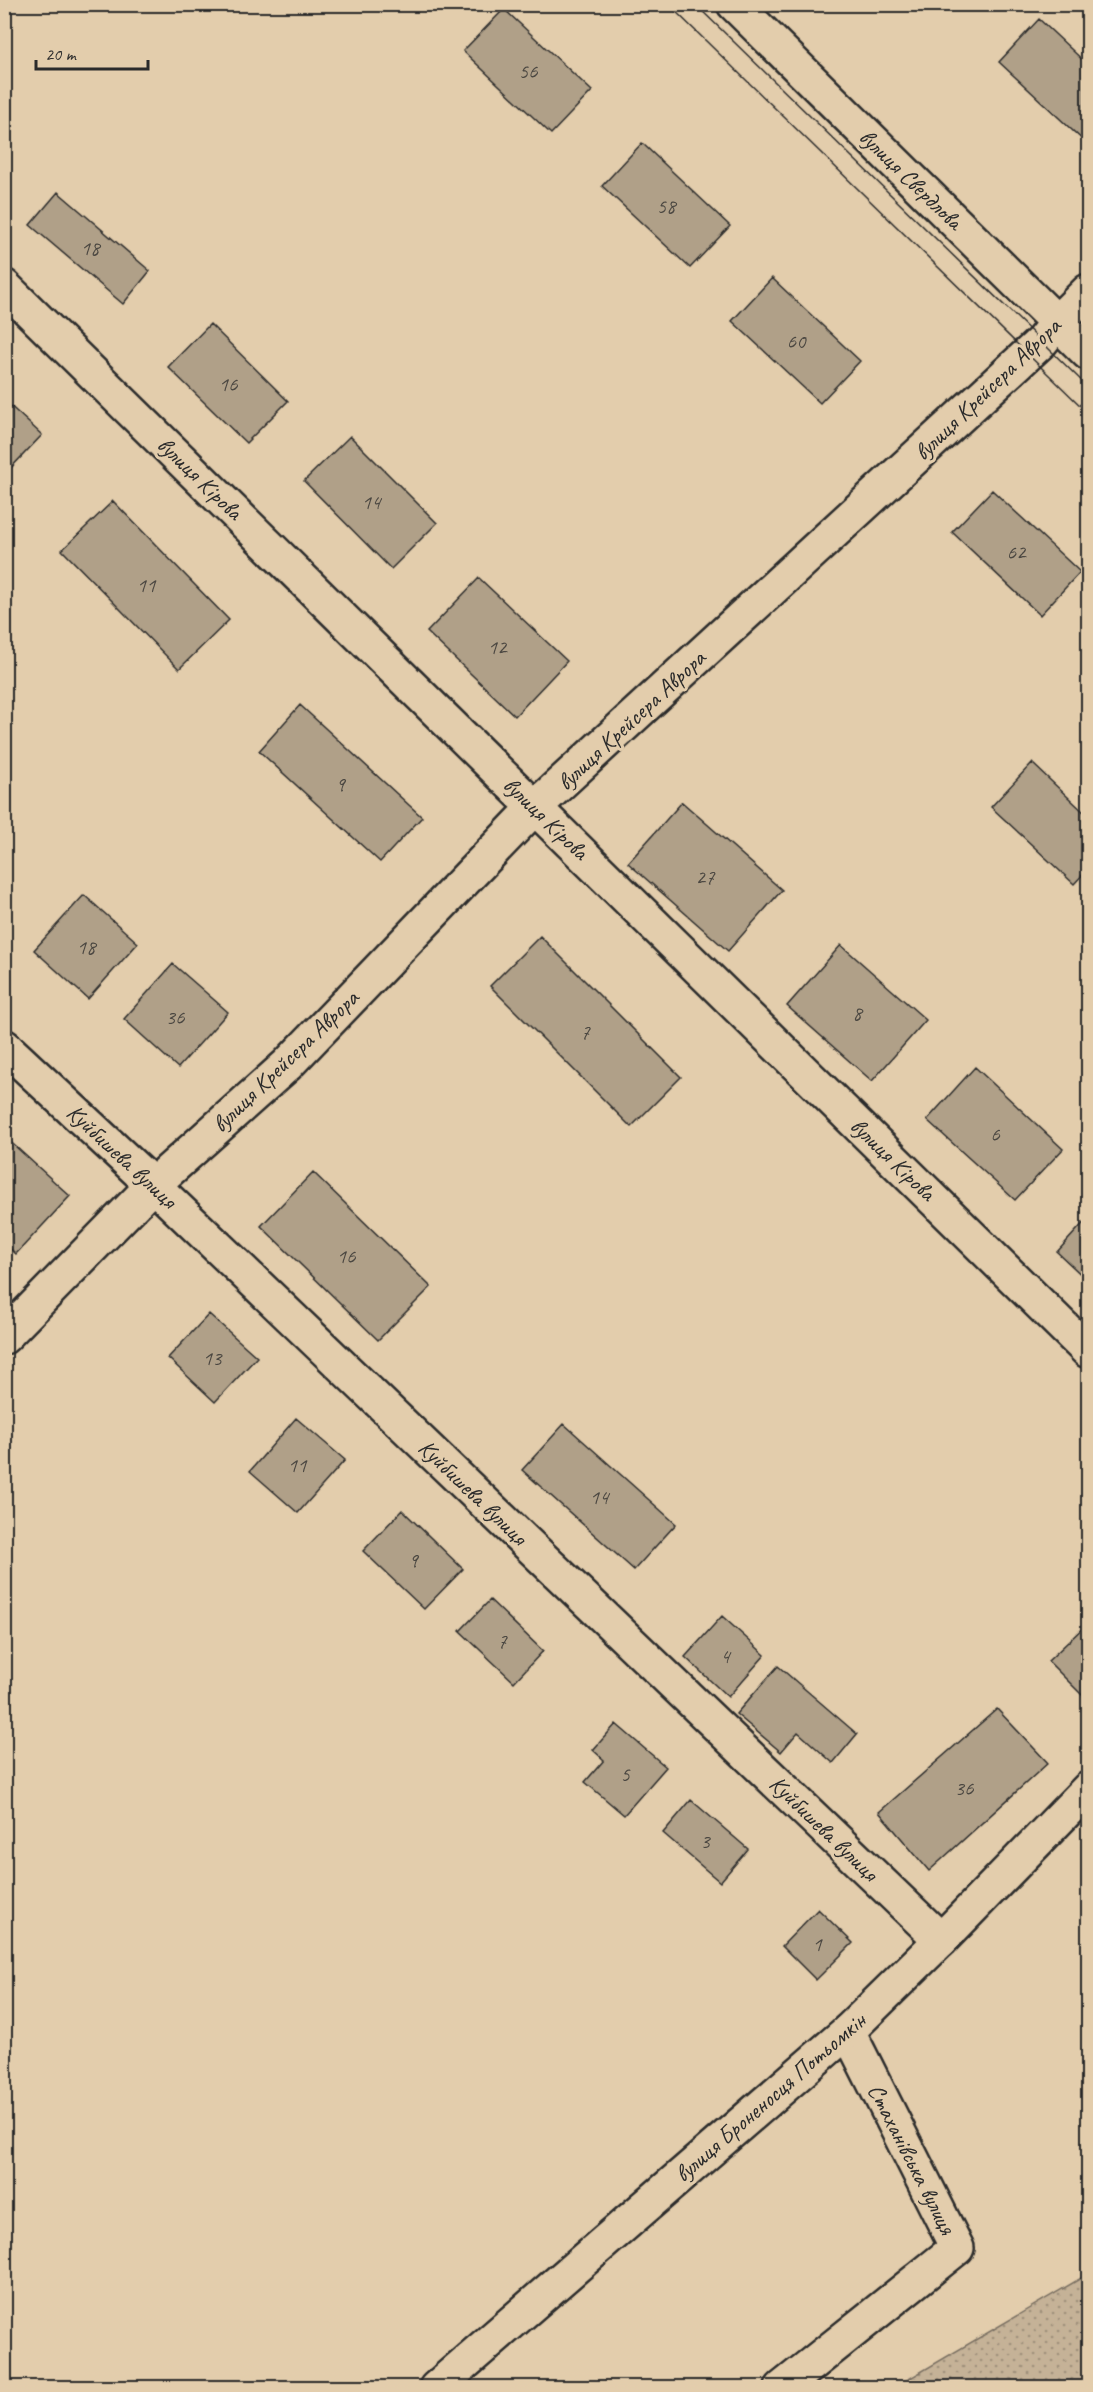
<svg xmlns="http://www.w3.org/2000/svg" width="1093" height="2392" font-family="Caveat,sans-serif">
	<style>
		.grass { fill: url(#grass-dots); stroke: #786e61; stroke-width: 1.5 }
		.building { fill: #b0a088; stroke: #2b2b2b; stroke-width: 1.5 }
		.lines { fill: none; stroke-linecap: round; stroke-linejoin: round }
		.street-casing { stroke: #2b2b2b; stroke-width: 38 }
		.secondary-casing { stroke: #2b2b2b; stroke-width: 38 }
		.street { stroke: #e3cdac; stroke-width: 33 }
		.secondary { stroke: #e3cdac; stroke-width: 33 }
		.tram { stroke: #2b2b2b; stroke-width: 1.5 }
		.labels { text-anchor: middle; stroke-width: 6; stroke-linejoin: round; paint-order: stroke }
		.number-label { font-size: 21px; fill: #4c4842 }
		.street-label { font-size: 24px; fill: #2b2b2b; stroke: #e3cdac }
	</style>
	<defs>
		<pattern id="grass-dots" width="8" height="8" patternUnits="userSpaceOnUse" patternTransform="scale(1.5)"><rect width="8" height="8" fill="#c5b297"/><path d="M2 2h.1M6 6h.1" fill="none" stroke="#a0917b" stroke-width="1.8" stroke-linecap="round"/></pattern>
	</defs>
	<rect width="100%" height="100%" fill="#e3cdac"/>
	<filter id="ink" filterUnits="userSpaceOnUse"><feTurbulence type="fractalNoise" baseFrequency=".0167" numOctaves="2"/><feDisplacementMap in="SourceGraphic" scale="12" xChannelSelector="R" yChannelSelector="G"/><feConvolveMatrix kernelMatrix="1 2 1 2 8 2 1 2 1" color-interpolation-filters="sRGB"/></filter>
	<g filter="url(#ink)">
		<path class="grass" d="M1088,2274V2387H895Z"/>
		<path class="building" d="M939,4H954L947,12Z
			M504,9L592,91L551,134L463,51Z
			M1039,19L1088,65L1087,144L999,62Z
			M642,143L730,226L690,268L602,186Z
			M58,192L150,271L123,304L30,225Z
			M772,278L860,361L820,403L732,321Z
			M210,324L288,401L246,443L168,367Z
			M4,400L42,435L4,475Z
			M350,436L437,523L391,569L304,481Z
			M992,490L1080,572L1040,615L952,532Z
			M113,501L229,620L179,669L62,550Z
			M479,578L567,661L515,716L427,632Z
			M300,705L422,817L380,862L259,751Z
			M1032,763L1088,816V869L1074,884L991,807Z
			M682,802L782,890L728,951L628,863Z
			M84,895L138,943L88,999L34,950Z
			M540,936L681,1077L631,1127L490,986Z
			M841,945L926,1020L872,1081L787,1006Z
			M173,964L228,1012L178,1068L124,1019Z
			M975,1067L1063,1149L1015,1200L927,1120Z
			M4,1136L70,1196L16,1254L4,1243Z
			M313,1172L431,1287L378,1340L261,1226Z
			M1088,1218V1281L1057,1252Z
			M209,1314L257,1357L215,1402L168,1358Z
			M296,1418L345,1460L298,1513L250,1471Z
			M564,1424L676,1524L634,1570L522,1470Z
			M402,1510L463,1569L424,1609L363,1551Z
			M490,1600L543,1651L514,1682L460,1631Z
			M722,1616L765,1655L728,1697L685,1657Z
			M1088,1623V1701L1048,1661Z
			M778,1666L857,1734L833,1763L798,1732L781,1752L736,1714Z
			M997,1709L1048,1763L929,1871L879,1812Z
			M616,1724L666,1767L624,1815L585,1782L604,1760L593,1750Z
			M691,1800L748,1849L720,1882L663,1833Z
			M818,1909L853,1943L816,1980L782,1946Z"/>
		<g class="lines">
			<g class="street-casing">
				<path id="street" d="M4,286L1088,1351
					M4,1046L153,1185L941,1940
					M4,1337L153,1185L287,1065L535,807L1042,341L1057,322L1088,291
					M782,2388L957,2248L848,2031"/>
			</g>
			<g class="secondary-casing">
				<path id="secondary" d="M734,4L1088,353
					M436,2388L848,2031L941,1940L1088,1789"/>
			</g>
			<use href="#street" class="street"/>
			<use href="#secondary" class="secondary"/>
			<path class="tram" d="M668,4L1088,413
				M695,4L1088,387"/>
		</g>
	</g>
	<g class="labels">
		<g class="number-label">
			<text x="528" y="78">56</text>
			<text x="666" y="213">58</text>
			<text x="90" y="255">18</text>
			<text x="796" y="348">60</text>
			<text x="228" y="391">16</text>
			<text x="371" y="509">14</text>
			<text x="1016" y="559">62</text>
			<text x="146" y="592">11</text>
			<text x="497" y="654">12</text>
			<text x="340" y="791">9</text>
			<text x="705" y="884">27</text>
			<text x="86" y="954">18</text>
			<text x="857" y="1020">8</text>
			<text x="175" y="1024">36</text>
			<text x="585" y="1039">7</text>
			<text x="995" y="1141">6</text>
			<text x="346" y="1263">16</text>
			<text x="212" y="1365">13</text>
			<text x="297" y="1472">11</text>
			<text x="599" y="1504">14</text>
			<text x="413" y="1567">9</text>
			<text x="502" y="1648">7</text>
			<text x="725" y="1663">4</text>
			<text x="625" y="1781">5</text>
			<text x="964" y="1795">36</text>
			<text x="705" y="1848">3</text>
			<text x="817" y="1951">1</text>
		</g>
		<g class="street-label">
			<text transform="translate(911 179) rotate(44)" y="8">вулиця Свердлова</text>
			<text transform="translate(987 389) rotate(-44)" y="8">вулиця Крейсера Аврора</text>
			<text transform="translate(200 478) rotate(44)" y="8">вулиця Кірова</text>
			<text transform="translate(631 720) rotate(-43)" y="8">вулиця Крейсера Аврора</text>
			<text transform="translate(546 818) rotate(44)" y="8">вулиця Кірова</text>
			<text transform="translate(285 1061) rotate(-44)" y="8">вулиця Крейсера Аврора</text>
			<text transform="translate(122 1156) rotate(43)" y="8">Куйбишева вулиця</text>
			<text transform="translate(893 1159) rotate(44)" y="8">вулиця Кірова</text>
			<text transform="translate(473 1492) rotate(44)" y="8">Куйбишева вулиця</text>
			<text transform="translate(824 1828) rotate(44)" y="8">Куйбишева вулиця</text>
			<text transform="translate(770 2097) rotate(-41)" y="8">вулиця Броненосця Потьомкін</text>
			<text transform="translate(912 2159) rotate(63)" y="8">Стаханівська вулиця</text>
		</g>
	</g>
	<rect width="1093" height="2392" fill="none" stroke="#e3cdac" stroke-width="24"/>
	<rect x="12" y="12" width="1069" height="2368" fill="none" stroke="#2b2b2b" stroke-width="2" filter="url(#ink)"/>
	<path d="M36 60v9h112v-9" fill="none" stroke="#2b2b2b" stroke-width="3"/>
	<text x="45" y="60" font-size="18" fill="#2b2b2b" stroke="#e3cdac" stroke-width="4.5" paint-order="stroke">20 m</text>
</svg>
